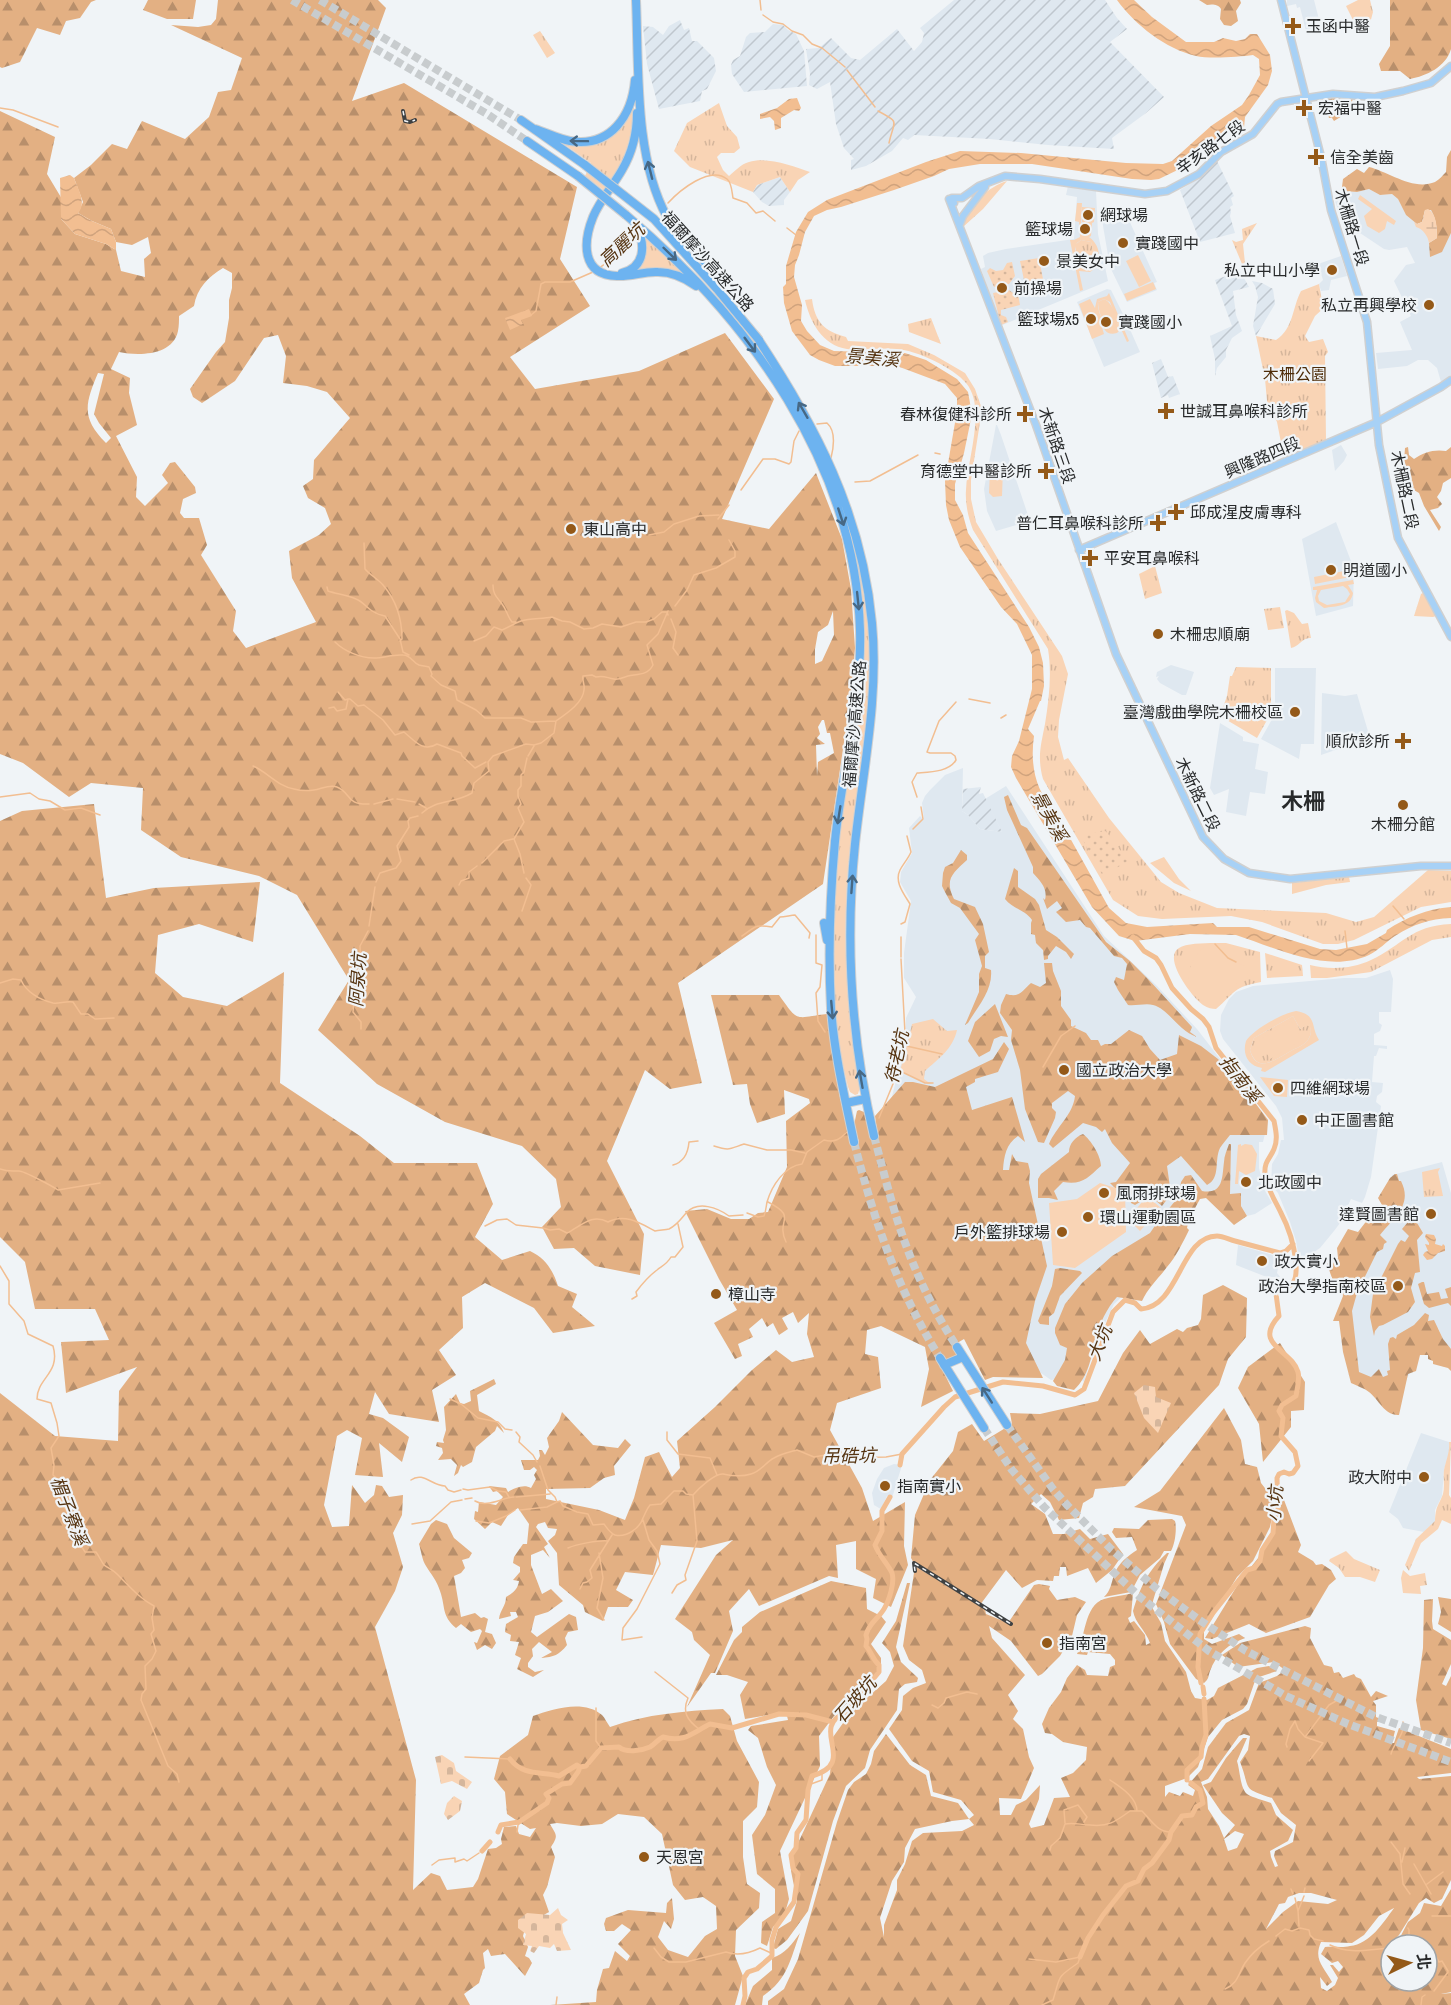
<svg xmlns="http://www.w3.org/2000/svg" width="1451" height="2005" font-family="'Archivo Narrow','Noto Sans TC',sans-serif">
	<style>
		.built { fill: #dfe8f0 }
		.industrial { fill: url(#industrial-furrows) }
		.grass { fill: url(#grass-tufts) }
		.forest { fill: url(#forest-firs); fill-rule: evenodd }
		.wetland { fill: url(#wetland-marsh) }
		.cemetery { fill: url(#cemetery-stones) }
		.garden { fill: url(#garden-dots) }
		.pitch { fill: #f9d4b5; fill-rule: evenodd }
		.water { fill: url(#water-waves) }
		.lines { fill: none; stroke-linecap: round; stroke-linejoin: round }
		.stream { stroke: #f2be91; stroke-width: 1.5 }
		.river { stroke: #f2be91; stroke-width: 5 }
		.highway-tunnel { stroke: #c8ccce; stroke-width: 8; stroke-dasharray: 8 4; stroke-linecap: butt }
		.major-casing { stroke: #d0d0d0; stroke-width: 9 }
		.highway-casing { stroke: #d0d0d0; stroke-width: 10 }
		.major { stroke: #a7d1f6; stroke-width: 6 }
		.highway { stroke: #6db3f0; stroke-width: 8 }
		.rail-casing { stroke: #3f4142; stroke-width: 4 }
		.rail { stroke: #f0f4f7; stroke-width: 1.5; stroke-dasharray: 4.5; stroke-linecap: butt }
		.highway-bridge-casing { stroke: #d0d0d0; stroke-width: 10; stroke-linecap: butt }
		.highway-bridge { stroke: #6db3f0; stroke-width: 8 }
		.oneway { stroke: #476884 }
		.poi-dot { fill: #945918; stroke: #f0f4f7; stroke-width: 2 }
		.labels { text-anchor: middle; stroke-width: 4.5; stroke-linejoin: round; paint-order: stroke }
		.poi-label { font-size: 16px; fill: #282a2b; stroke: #f0f4f7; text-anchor: start }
		.street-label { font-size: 16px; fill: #282a2b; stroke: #f0f4f7 }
		.park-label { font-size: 16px; fill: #4e2c08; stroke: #f0f4f7 }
		.water-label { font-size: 18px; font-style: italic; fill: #563411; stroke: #f0f4f7 }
		.district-label { font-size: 22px; font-weight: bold; fill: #282a2b; stroke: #f0f4f7 }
	</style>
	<defs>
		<pattern id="industrial-furrows" width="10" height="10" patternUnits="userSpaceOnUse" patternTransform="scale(1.5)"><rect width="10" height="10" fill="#dfe8f0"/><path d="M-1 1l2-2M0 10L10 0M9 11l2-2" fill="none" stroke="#bfc7ce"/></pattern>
		<pattern id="grass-tufts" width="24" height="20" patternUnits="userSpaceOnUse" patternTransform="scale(1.5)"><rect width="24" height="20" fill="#f9d4b5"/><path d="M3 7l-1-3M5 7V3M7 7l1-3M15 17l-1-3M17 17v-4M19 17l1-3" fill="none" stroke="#d5b69c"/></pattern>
		<pattern id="forest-firs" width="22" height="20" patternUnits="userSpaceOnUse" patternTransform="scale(1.5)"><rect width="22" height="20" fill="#e3b083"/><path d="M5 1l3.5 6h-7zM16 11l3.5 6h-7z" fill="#b88f6b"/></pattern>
		<pattern id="wetland-marsh" width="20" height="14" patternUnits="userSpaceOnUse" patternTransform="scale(1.5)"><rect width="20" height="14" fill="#f9d4b5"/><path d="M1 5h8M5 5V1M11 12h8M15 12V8" fill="none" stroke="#d5b69c"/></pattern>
		<pattern id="cemetery-stones" width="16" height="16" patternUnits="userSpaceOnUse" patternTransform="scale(1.5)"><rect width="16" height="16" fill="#f9d4b5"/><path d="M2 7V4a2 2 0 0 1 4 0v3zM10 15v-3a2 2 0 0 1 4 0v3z" fill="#d5b69c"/></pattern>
		<pattern id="garden-dots" width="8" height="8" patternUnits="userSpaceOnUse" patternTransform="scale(1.5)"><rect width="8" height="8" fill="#f9d4b5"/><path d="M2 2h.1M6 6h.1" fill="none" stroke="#d5b69c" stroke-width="1.8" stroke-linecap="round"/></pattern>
		<pattern id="water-waves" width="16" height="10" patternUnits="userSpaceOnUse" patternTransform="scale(1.5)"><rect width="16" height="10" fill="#f2be91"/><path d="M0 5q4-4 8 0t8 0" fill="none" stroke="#d0a37d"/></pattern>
	</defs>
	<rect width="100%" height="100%" fill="#f0f4f7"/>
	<path class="built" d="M1287,0H1314L1322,31L1307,35L1300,7L1297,8L1296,4L1287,6Z
		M1068,186L1096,191L1098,234L1108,281L1000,326L981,269L985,267L983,256L988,253L1006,249L1074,239L1077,197L1066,195Z
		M1369,189L1380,195L1392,194L1398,199L1406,215L1416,223L1419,224L1422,222L1425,210H1431L1434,215L1437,238L1442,250L1451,233V375L1441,382L1437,368L1428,360H1418L1407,366L1378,369L1376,353L1412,350L1400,322L1411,316L1394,281L1406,265L1415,263L1407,247L1389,250L1384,249L1360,233L1347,236L1334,198L1341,195L1344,191L1357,192Z
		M1124,209L1157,282L1154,283L1157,290L1127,302L1110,267L1102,220Z
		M1341,256L1347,276L1331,280L1329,290L1321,291L1319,284L1323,280L1318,264Z
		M1107,289L1111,290L1124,316L1140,352L1104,367L1077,302Z
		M996,425H997L1001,435L1030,521L996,531L987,511L984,489Z
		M1341,445L1347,455L1344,461L1335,471L1332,450Z
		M1336,522L1354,569L1353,606L1316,616L1302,539Z
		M1171,665L1194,672L1186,695H1182L1160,683L1157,679L1159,676L1156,677L1157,672Z
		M1275,668H1316L1314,744H1301L1299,759L1261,739L1275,714Z
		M1322,693L1345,696L1357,694L1370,738L1321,755Z
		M1220,723L1243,737V741L1259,744L1255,769L1268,772L1265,794L1250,792L1246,816L1226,812L1229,789L1214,795L1210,788Z
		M963,768L962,811L968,815L980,829L1002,832L985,799L1006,786L1104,936L1157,986L1197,1029L1268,1121L1263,1142H1259V1168L1264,1189L1272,1203L1255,1214L1247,1216L1241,1206L1240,1194L1230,1195V1183L1229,1196L1201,1193L1124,1295L1114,1304L1098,1338L1084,1382L1066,1366L1058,1379L1051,1380L1018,1357L877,1191L889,1108L905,1046L906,1018L916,997L904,978V953L911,901L900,882L901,872L912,853L909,828L920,816L924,820L922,803L925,796L930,790L945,775Z
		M1390,970L1393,979L1391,1012H1379V1023L1382,1025L1380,1031L1374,1034V1045L1387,1046V1049L1379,1048L1376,1056H1374L1372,1082L1383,1083L1382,1092L1377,1096L1376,1102L1381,1106L1371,1177L1365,1197L1362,1203L1351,1199L1342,1218L1343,1219L1334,1231L1320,1248L1302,1260V1264H1300L1296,1241L1290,1222L1278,1193L1271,1185L1272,1164L1278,1154L1281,1140H1284L1282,1118L1276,1106L1223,1039L1220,1031L1221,1015L1229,999L1236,992L1253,986L1344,978H1366Z
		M1442,1162L1451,1193V1358L1438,1328L1418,1354L1393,1410L1356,1374L1342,1304L1384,1212L1393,1180L1392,1175Z
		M1238,1245L1280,1257L1289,1256L1287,1266L1278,1268L1277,1273L1280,1277H1272L1264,1276L1236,1265Z
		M1421,1433L1449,1442L1450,1450L1444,1470L1442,1496L1435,1510V1521L1424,1532L1403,1528L1398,1519L1389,1512Z
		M894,1464L902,1465L892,1498L887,1496L881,1509L879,1508L874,1505L872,1493L877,1479L884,1468Z"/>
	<path class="industrial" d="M954,0H1105L1117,18L1127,29L1110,42L1164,97L1146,113L1112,138L1114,149L1048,145L990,139L914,135L908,140L903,138L892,151L866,166L851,170V160L854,159L844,148L836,124L830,82L817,89L809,85L810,74L806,49L819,48L831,38L851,58L860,60L897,29L914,51L922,42L924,33L920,28Z
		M680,20L684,30L689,28L692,41H697L714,58L716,71L707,89L702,91L700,101L659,109L647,64L643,26L653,27L663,35L669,26Z
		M773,24L783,25L788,30L796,34L804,51L807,86L744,92L732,74L731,65L733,60L740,56L746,37L750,33L765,32Z
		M1217,161L1234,196L1231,198L1233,205L1230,207L1231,212L1230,216L1235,233L1200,242L1180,190L1204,175Z
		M780,177L790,192L784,200V205L769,206L762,202L753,192L757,185Z
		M1240,271L1249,287L1233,291L1236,315L1242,331L1232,338L1226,350V357L1217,368L1215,376V359L1210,336L1232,326L1215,280Z
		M1252,281L1262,283L1273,289L1275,304L1256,336L1253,326L1258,297L1255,286Z
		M1161,359L1168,377L1173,376L1180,394L1169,398L1168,395L1161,398L1152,363Z
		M981,787L979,794L983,793L1002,832L980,829L968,815L962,811L963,789Z"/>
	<path class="grass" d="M1358,0H1370L1373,12L1369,27L1358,30L1346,6Z
		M540,31L555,53L547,58L533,35Z
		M634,102C634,136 624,164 605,191L585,176L591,163L555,138L598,142Z
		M719,103L727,126L737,137L740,148L734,153H721L717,157L723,170L729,176C735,171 741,164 749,162C766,156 793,166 810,172L798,180L790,192L780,177L757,185L753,192L690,167L674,151L687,123Z
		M1007,181L983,209L963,227C962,208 990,186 1007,181Z
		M1257,223L1243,244L1245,263L1242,264L1232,240L1236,242L1243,240L1242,229Z
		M644,236L681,272L654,268L627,274L645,252Z
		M1081,240L1091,242L1096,260L1093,267L1086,270L1078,266L1075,245Z
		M1319,284L1322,301L1328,302L1327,305L1315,316L1305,336L1309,342L1323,339L1328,352L1325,356L1326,440L1284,458L1277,422L1267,401L1265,379L1256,336L1276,340C1294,328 1292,308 1301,291Z
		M812,299C815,322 824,331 846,337L848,341L908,344L934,355L965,373L975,389L982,409L971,480V499L976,522L998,559L1062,656L1068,674L1059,720L1058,737L1064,760L1068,758L1109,818L1161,882L1179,893L1217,908L1326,913L1356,922L1374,917L1428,870L1451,871V902L1421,907L1354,940L1338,944H1323L1262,922L1231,916L1162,919L1138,916L1113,900L1043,779C1037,757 1041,745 1045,724C1049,699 1052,674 1048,649L973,530C968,517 965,503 966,490C967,459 987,408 966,383C954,368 916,350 897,349C882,347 861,351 847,349C822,345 810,322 805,300Z
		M1104,299C1112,302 1117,317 1118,326L1115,330H1110C1103,324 1098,311 1098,302Z
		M931,318L941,344L909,332L908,324Z
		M853,542C869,603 873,663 867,726C861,779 850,831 847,884C844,935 846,986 852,1038C854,1054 859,1070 860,1087L858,1094L855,1095L850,1092L848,1087C825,998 831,896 843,805C848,768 858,731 861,693C862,675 864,656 863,638C861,606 854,574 850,543Z
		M1155,566L1162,593L1145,599L1139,574Z
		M1423,593L1436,616L1433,617L1414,616L1421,594Z
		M1280,607L1284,628L1268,630L1264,609Z
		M1287,610L1294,613L1302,624L1308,623L1311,638C1302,637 1299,647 1291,648L1285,611Z
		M1236,667L1271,668V713L1257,738L1220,716L1227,696L1230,676H1232Z
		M1164,857L1179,879L1191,891L1174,883L1150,863Z
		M1349,877L1350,882L1326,885L1292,894V883Z
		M1451,924V937L1432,940L1371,972L1327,978H1311L1310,965C1330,970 1352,969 1371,960C1403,945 1410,926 1451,924Z
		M1226,943L1260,952L1261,982C1233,987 1236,992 1216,1009C1212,1009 1208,1008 1203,1005C1192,997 1162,958 1179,948C1188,942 1215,943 1226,943Z
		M1265,953L1302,965L1303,976L1267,978Z
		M1293,1016L1300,1029L1309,1023C1311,1028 1312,1033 1309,1038C1306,1045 1296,1048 1289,1052C1275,1060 1257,1074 1250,1050L1254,1038Z
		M933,1019L947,1031L957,1030C953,1049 938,1059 925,1071L924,1079L928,1082L932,1083L928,1084L900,1071C904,1055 909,1040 912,1024Z
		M1440,1168L1438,1172L1443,1196L1424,1197L1422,1172Z
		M1449,1442H1451L1449,1495L1451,1498V1524L1442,1520L1438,1529L1421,1543L1409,1571L1405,1565L1416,1539L1435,1521C1436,1505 1438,1507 1443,1494C1445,1486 1443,1478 1444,1470C1446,1460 1450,1452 1449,1442Z
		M1346,1551L1354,1559L1380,1570L1375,1582L1360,1577H1345L1339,1568L1329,1561L1330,1559Z
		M1403,1570L1410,1576L1425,1573L1427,1585L1420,1586L1421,1594L1403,1593L1401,1578Z"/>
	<path class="forest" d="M0,0H96L91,2L80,18L66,21L60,35L37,28L20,62L2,68L0,67Z
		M148,0H196L193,19H167L143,10Z
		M218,0H378L386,8L352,101L404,83L577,187L560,259L590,306L510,357L535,389L639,371L725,333L774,399L722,519L769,529L816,473L842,539L851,589L855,648L851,695L823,884L678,983L702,1083L670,1089L645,1070L607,1161L644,1234L640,1275L595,1266L574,1248L554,1249L542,1227L561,1207L556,1179L522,1146L445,1122L377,1084L318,1030L349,980L297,895L259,876L181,857L141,830L143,788L91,783L69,797L23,763L0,754V111L55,137L47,174L62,199L61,219L75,234L106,244L116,250L121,271L145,277L144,259L151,253L148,237L132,245L116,242L111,229L92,221L78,213L83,202L74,178L91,165L112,144L127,149L142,121L185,139L209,117L218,92L231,90L242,58L171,25L198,27L211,25L216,19ZM223,268L232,273V288L229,300V318L225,342L216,352L190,389L193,397L202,403L235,381L264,338L278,335L286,356L283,383L307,386L327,392L350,418L314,460L313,479L303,486L308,498L325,508L331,524L319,535L289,551L292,578L316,622L246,648L233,631L236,611L201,555L207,545L199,518H184L180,513L183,499L196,493L195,487L175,462L170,463L162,475L168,483L145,506L136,497L137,477L116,436L137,425L129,393L130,378L111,369L119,352C138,356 173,356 178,331C179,326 179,320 179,316L194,306C197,288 208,277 223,268ZM98,373L104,374L94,414L99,423L111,438L106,443C81,418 85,404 98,373ZM833,611L834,635L822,661L815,664V649L818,632L828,625ZM822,720H824L827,733H830L834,753L818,762L817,776L816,745L825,744L817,738L820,734L818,727Z
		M1199,0H1240L1241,3L1236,11L1238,21L1231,26L1224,25L1220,19L1221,9C1218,4 1212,4 1207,5Z
		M1390,0H1451C1451,12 1451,38 1451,49C1446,67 1426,76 1410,79L1400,71H1381L1379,64L1390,46Z
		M1336,96L1353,99L1347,113L1334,121L1332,118H1329L1328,115L1322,116L1318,98Z
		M1451,150V233L1442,252L1430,257L1429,243L1437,238C1437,229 1436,218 1431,210H1425L1422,222L1417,224L1406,215L1398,199L1392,194L1380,195L1369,189L1357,192L1344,191L1341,195L1343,179L1357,169L1364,173L1369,167C1389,172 1413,191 1435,182C1439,180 1443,175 1446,172L1447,157Z
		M1408,447L1409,455L1414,459C1423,452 1435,449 1446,451L1451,447V478L1443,483L1441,491L1437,497L1442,504L1438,508L1430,510L1441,527L1439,531L1424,506L1419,493L1407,486L1400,487L1399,470L1404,462L1405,448Z
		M1008,795L1021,825L1027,828L1106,942L1130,961L1149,980L1192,1027L1190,1032L1197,1037C1178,1031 1169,1009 1153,1005C1146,1003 1136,1006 1128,1005L1118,990L1114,982L1116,977L1124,980L1127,964L1122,958L1114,956L1090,928L1086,927L1080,920L1066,922L1056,912L1062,908L1057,901L1047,909L1043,898L1045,900C1048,888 1040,881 1033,873V867L1007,810L1004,797Z
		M94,804L106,898L154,888L260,882L253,942L199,924L158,935L155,973L183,997L227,1006L284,972L280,1083L360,1136L394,1163H477L493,1204L475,1237L502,1260L530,1251C545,1258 553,1270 558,1286L577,1294L572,1307L595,1326L553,1333L534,1308L485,1283L462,1297L463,1328L439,1350L456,1375L432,1390L439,1422L389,1414L375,1392L369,1414L383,1418L409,1437L402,1462L379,1443L383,1477L355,1475L362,1438L347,1430L337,1436L324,1505L332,1527L349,1526L352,1485L365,1503L374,1495L376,1485L382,1486L389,1497L403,1495L402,1515L393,1533L403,1567L395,1591L375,1627L416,1780L413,1890L431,1873L440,1876L447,1890L473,1887L478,1879L488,1849L496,1848L502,1844L501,1839L504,1827L516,1826L519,1834L530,1837L536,1828L530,1829L507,1814L505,1792L494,1779L500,1756L528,1735L533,1716C552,1709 584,1699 602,1715C605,1718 607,1723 610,1727C647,1714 684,1711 723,1709L730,1716L737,1741L759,1782L757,1807L743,1821V1857L747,1884L760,1893L759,1908L736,1930L735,1956L743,1976L735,2005H550L596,2002L597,1990L603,1969L609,1968L615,1951L627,1961L630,1956L618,1944L631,1930L622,1924L614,1931H606L604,1924L606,1918L628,1910L666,1913L667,1903L672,1898L674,1919L671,1929L664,1921L658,1937L668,1950L688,1957L705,1936L717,1929L716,1906L703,1897L685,1900L673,1885L662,1834L644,1817L618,1814L602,1824L581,1826L557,1823L550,1824C556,1835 559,1835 551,1847L555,1857L547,1887L543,1895L549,1912L526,1925L523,1936L528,1947L525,1956L529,1958L532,1963L525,1976L505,1954L491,1956L488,1949L483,1953L485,1968L483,1970L479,1983L464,1994L470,2005H0V1393L55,1436L118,1441L119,1391L137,1367L66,1393L61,1342L109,1340L95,1309H35L25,1262L0,1237V821L22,811Z
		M961,850L967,855V860C953,873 944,879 954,899L975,907L983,924L989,952L985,956V968L991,970C993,990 978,1006 968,1023L965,1025L979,992V974L982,966L975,940L979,934L960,908L951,903L945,892L942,886L943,873L945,867L953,863Z
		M1014,868L1018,871V887L1035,899L1039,905L1046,930L1057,937L1074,954L1071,959L1066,952L1056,946L1048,956V959L1044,960L1043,950L1036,943L1035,935L1031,934V923L1032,920C1025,910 1013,909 1005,899Z
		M1044,963H1052L1053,971L1061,991V1006L1071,1020V1026L1086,1033L1091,1040H1098L1101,1046L1105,1044H1111L1129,1030L1142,1036L1150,1049L1160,1060L1177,1054L1179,1035L1201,1046L1218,1059L1247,1092L1268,1120L1267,1135H1230C1227,1139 1223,1143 1220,1148C1214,1160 1221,1178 1207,1185L1181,1156L1167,1166L1171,1194L1162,1206L1148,1194L1143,1193L1140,1202L1135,1205L1131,1203L1127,1192L1115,1188L1110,1183L1116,1182L1130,1163L1112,1143L1105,1129L1102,1132L1096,1127L1083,1123L1053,1148L1049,1144C1056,1127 1073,1115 1075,1096L1068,1091L1052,1103V1108L1056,1112L1055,1118L1044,1143L1038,1142L1025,1109L1020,1070L1011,1040L1012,1030L1000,1013L1001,1005L1006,994C1020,998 1022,991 1031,983L1040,987L1046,983Z
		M711,995H779C799,1023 794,1018 827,1014C833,1058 838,1102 853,1145L859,1142L854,1125L857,1111L859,1110L864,1112L872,1139L878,1138L875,1116L905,1082H913L935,1087L993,1059L1004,1042L1009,1049L998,1072L975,1079V1082L966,1087L972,1110L1012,1097L1025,1142L1018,1136C1006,1144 1004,1156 1003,1170H1009L1012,1154L1016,1161L1028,1163L1030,1171L1029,1183L1047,1266L1035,1301L1026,1343L1043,1378L993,1377L985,1380L964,1339L952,1346L958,1356L945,1362L940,1354L936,1357L953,1391L921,1407L929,1369L925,1347L881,1326L867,1330L865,1354L878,1357L881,1388L837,1403L830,1430L862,1488L873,1521L905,1502L904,1546L908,1565L891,1607L873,1598L876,1579L856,1569V1541L836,1545L838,1578L829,1576L759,1606L749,1589L729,1611L733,1631L715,1673H711L687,1707L710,1655L694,1640L692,1632L675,1619L716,1555L733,1540L701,1548L661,1545L653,1575L625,1572L616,1590L633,1600L628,1607H608L603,1621L585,1612L583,1605L559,1585L557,1553L548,1541L555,1535L557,1529L548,1528L545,1522L538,1524L536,1527L548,1544L544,1547L550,1558L543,1550L531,1555V1565L542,1594L551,1589L563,1601L548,1612L535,1616L531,1632L537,1637L569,1614L576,1617L578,1630L568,1632L565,1638L567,1645C559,1655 554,1657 541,1658L552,1652L539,1642L532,1649L533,1656L528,1663V1667L535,1672L544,1670L533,1677L517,1669L521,1658L515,1655L519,1642L510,1641L511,1635L505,1632L506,1624L518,1617L516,1612H510L511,1616L499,1619C500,1610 506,1606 506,1597C513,1593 518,1589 519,1581L513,1580L520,1572V1567L513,1563L514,1557L523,1544H527L529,1524L518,1508L508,1515L501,1526L492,1522L485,1529L474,1519L475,1511L478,1512L479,1502L496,1505L503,1497L497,1491L493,1492L489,1486L506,1488L508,1492C515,1488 524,1484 531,1488L536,1479L534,1475L537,1470L534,1467L530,1470H524L521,1460H538L540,1456L539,1450H542L545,1455L549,1447L547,1438L559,1421L562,1412L593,1445L618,1448L625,1439L631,1445L614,1466L615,1475L604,1478L590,1488L546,1489V1499L599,1510L625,1520L634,1498L645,1457L659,1452L672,1477L680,1468L677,1441L715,1407L752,1370L776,1350L792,1362L814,1357L807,1334L809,1313L798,1323L793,1312L782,1318L788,1329L779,1335L773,1323L767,1327L762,1318L749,1329L753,1337L738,1344L742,1356L735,1359L714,1323L737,1310L719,1279L685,1211L707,1209L731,1219H749L758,1213L768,1212L787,1167L786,1121L810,1103L809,1099L784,1090L785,1114L757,1123L750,1104L747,1084L733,1085Z
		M995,1004L1008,1037L1001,1036L994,1039L990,1051L979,1057L968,1041L975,1022Z
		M1083,1134C1091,1140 1101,1156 1101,1166C1087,1178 1083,1185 1063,1182L1054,1191L1058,1200L1049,1198H1038V1179L1041,1174L1069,1152C1069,1144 1075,1137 1083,1134Z
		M1229,1144H1231L1230,1194L1241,1193V1206L1247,1216L1234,1225L1206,1198L1200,1199L1189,1219L1187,1228L1189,1230C1183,1242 1176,1257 1167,1267C1158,1279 1148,1288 1142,1301L1117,1297C1107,1308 1099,1324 1096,1339C1091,1356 1089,1376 1074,1390L1057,1386L1053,1381L1065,1360L1067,1348L1060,1345L1055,1333V1328L1065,1304L1082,1283L1112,1256L1150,1233L1161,1217L1166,1220L1170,1214L1167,1211L1179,1196L1181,1182L1185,1176L1191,1175L1202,1191C1224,1195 1222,1176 1224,1162C1224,1156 1227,1150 1229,1144Z
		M1395,1174H1397L1399,1181H1401C1413,1205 1394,1217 1380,1235L1387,1242L1384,1244L1383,1249L1377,1252L1357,1293L1352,1311L1359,1372L1371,1377L1379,1369L1383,1377L1388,1375L1387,1371L1390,1370L1388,1344L1390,1338L1393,1337L1396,1339L1397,1335L1414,1325L1425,1313L1429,1315L1428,1321L1434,1320L1443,1339L1451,1349V1371L1448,1368L1433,1364V1361L1428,1359V1355H1420L1416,1371L1408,1374L1399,1415C1385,1416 1379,1400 1369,1392C1364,1388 1357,1386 1351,1383L1343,1352L1339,1321H1333L1343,1296L1341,1290C1331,1283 1331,1271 1325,1260L1338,1258L1337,1248L1348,1229L1358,1232L1368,1219L1382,1205L1378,1198L1390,1178Z
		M1413,1216L1423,1233L1417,1240L1420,1272L1415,1273L1411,1288L1415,1302L1408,1312L1383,1325L1379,1326L1375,1331L1374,1336L1370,1317L1373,1294L1398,1244L1401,1240L1405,1242L1409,1236L1402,1229Z
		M1060,1268L1080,1271L1082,1273L1060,1296L1054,1313L1049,1317V1325L1040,1324L1038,1321L1052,1286L1055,1269Z
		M1422,1282H1424L1427,1294L1439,1292L1441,1299L1448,1298L1445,1289L1451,1287V1306L1448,1303L1429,1308L1424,1304L1418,1284Z
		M1223,1285L1247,1298L1246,1337L1228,1359L1219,1385L1125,1486L1095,1489L1093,1497L1083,1503L1079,1518L1059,1520L1050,1502L1041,1494L1031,1504L1045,1514L1053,1534H1064L1080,1529L1090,1539L1108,1534L1123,1554L1112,1570L1096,1583L1088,1568L1067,1576L1066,1567H1060L1059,1576H1054L1053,1581L1037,1580L1022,1588L1006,1570L980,1605L915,1565L911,1558L915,1515L930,1480L953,1451L958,1432L972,1424L984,1441L1012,1424L1010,1413L1040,1414L1098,1401L1123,1353L1140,1330L1150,1344L1177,1329L1183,1332L1187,1328L1198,1325L1201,1319L1203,1295Z
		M1280,1343L1305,1382L1304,1410L1291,1411V1427L1263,1462L1259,1424L1238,1388L1248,1367Z
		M494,1379L496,1384L477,1395L479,1411C491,1417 499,1420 504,1433L497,1426L495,1431L476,1447L472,1462L463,1467L461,1465L458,1473L454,1476L457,1465L451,1459L438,1460L443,1453L442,1448L436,1446L437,1442L444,1443L443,1440L446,1430L444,1407L456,1394L460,1403L464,1404L471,1401L470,1391Z
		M1224,1408L1241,1440L1245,1464L1257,1467L1261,1483L1268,1492L1274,1508L1270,1527L1253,1561L1237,1577L1204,1631V1639L1212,1644L1239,1634L1245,1638C1229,1644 1216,1654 1210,1671C1208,1677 1209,1679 1204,1683L1196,1679L1170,1644L1164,1622L1156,1604L1186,1525L1182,1516L1134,1507L1160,1491Z
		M1280,1500H1284L1301,1545L1298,1552L1313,1561L1316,1565L1322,1564L1331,1570L1336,1579L1329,1585L1310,1617L1266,1633L1249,1624L1212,1639L1205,1638L1240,1581L1262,1553L1274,1532Z
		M1172,1519L1175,1521C1177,1529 1175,1544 1171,1551H1164L1160,1558L1140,1575L1131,1592L1104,1597C1111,1590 1111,1584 1114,1575C1118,1563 1128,1556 1137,1550L1132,1537L1116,1538L1112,1532L1114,1528L1139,1529L1148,1520Z
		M436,1520L447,1524L454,1538L472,1553L469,1558L462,1560L465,1568L461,1573L454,1576L461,1617L475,1613L481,1618L484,1617L488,1619L485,1632L492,1634L496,1643L492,1649L485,1645L477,1650L474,1642L477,1643L482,1631L480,1629L471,1632L461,1624L456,1628C441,1615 446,1608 440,1591C437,1581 431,1574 426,1566C422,1560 421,1550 419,1544L431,1524Z
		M1167,1553H1169L1164,1564L1153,1601V1609L1161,1623L1165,1641L1186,1672L1191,1691L1195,1698L1207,1700L1214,1696L1218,1688L1257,1668L1269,1666L1277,1671L1256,1678L1247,1704L1243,1709L1222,1720L1208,1737L1198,1767L1187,1778L1165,1786V1797L1169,1792L1180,1796L1183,1792L1193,1796L1195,1790L1188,1785L1202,1769L1208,1747L1226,1723L1249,1710L1259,1683L1277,1676L1285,1670L1274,1662L1238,1667L1222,1655L1240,1643L1305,1626L1311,1628L1310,1638L1324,1665L1332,1667L1334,1673L1339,1672L1343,1678L1354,1674L1356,1677L1361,1679L1371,1697L1376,1691L1388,1696L1373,1701L1376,1705V1717L1385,1721L1377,1722V1726L1395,1731L1392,1743H1394L1399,1728L1451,1749V1773L1417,1777L1419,1779L1451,1776V1880L1442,1899L1434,1903L1426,1898L1419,1903L1399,1935L1392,1943L1390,1952L1391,1981H1427V1945H1396L1408,1922L1420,1913L1424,1903L1441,1906L1451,1889V1992L1441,1994L1451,1993V2005H768V2001L784,1989L798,1959L837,1822L848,1790L854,1782L866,1774L871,1764L874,1751L886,1734L910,1765L926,1775L931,1796L958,1803L969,1819L974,1815L961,1800L933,1792L929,1771L912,1761L889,1729L902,1710L903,1696L913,1688L926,1683L922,1670L909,1660L903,1646L915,1566L985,1609L986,1614L1008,1623L1034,1585L1039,1584L1050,1586L1049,1589L1057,1600L1075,1597L1086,1602L1077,1615L1072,1636L1060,1656L1042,1674L1038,1676L1011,1641L989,1626L992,1638L1025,1675L1008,1695L1018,1711L1013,1719L1023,1729L1029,1757L1034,1768L1021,1799L999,1798L1000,1815H1011L1016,1805L1026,1800L1040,1785L1039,1799L1029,1824L1031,1828L1044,1825L1054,1798L1070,1797L1061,1778L1073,1773L1086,1760L1087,1747L1063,1742L1052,1734L1045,1733L1042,1724L1049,1708L1061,1692L1067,1678L1077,1665L1085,1670L1087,1675L1108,1676L1110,1667L1115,1665V1660L1110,1654L1088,1652L1087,1655L1077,1654C1085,1639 1084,1605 1104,1599C1113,1596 1123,1596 1133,1593L1131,1616L1128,1618L1130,1623L1134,1621L1145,1635L1146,1645L1150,1643C1146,1631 1135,1623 1133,1611C1141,1585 1148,1571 1167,1553ZM1244,1734L1250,1736L1248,1750L1240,1762C1251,1789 1240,1788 1272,1798L1281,1813L1296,1825L1293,1842L1275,1851L1274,1856L1278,1866L1275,1867L1271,1857L1270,1851L1288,1841L1293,1830L1276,1815L1271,1803C1264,1800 1253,1798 1247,1794C1240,1788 1240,1770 1237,1761L1247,1738H1243L1226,1758L1211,1782L1203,1785L1222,1813L1235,1825L1224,1838L1219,1826L1208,1809L1207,1797L1201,1782L1208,1779L1239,1736ZM969,1819L974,1825L962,1831L923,1833L912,1841L905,1864L897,1880V1890L884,1925V1937L880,1918L892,1881L904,1862L905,1848L915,1829L952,1821ZM1235,1831L1244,1834L1237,1848L1228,1851L1224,1839ZM1299,1893H1311L1337,1900L1328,1904L1298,1901L1283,1912L1266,1929L1279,1904L1285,1903L1288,1897ZM1394,1908C1383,1923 1370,1944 1350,1946C1342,1948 1333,1946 1325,1947L1321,1954L1332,1963L1338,1961L1343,1967L1339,1972L1333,1965H1330L1338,1978L1335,1985L1327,1991L1321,1988L1320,1977L1327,1986L1332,1982C1324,1967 1313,1960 1321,1942L1352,1943L1364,1935L1379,1916Z
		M831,1581L866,1588L867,1609L881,1616L886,1622L871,1644L881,1658V1672L834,1716L819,1736L820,1766L780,1851L789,1899L784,1916L773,1927L767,1946L761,1943L762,1922L775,1913V1889L757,1874L752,1835L765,1815L776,1785L767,1767L758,1738L748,1730L751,1726L788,1720L786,1712L745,1719L740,1695L748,1682L727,1675H716L734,1640L742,1632V1627L760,1612Z
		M907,1583H910L896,1647L901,1662L918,1678L917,1682L905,1684L899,1689L897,1710L870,1750L865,1768L846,1786L833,1821L808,1911L787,1940L776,1949L773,1948L778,1929L791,1921L797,1901L791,1871L793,1854L830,1774L833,1737L851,1712L886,1681L894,1666L890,1652L882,1643L896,1621Z
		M1438,1597L1451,1599V1632L1438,1624L1441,1612Z
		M1433,1599L1432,1621L1433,1629L1451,1640V1664L1442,1684L1446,1686L1451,1676V1739L1421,1730L1416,1700L1423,1648L1424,1600Z
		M800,1933C790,1960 788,1979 763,1996L762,2005H745L753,1986L772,1970V1958C785,1954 792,1944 800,1933Z"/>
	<path class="wetland" d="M1428,209C1437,214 1437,228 1437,238L1429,243C1428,236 1423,229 1416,227L1414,222L1417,224L1422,222L1425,210Z"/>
	<path class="cemetery" d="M1144,1385L1155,1387L1156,1397L1171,1403L1158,1433L1144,1418L1134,1393Z
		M442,1755L454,1763L456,1771L472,1782L467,1789L452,1781L441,1784L435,1757Z
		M454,1796L462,1801L460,1811L448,1820L444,1814L447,1803Z
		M558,1908L561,1915L568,1920L562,1924L563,1933L571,1950L557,1951L554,1944L550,1948L539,1946L534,1953L530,1951L532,1946L523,1945L526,1934L518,1928V1920L527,1913L550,1915Z"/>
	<path class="garden" d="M1039,258L1045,290L1027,294L1020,261Z
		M1012,262L1015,276L1009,284L994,287L987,271L990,268L996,271L1003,270L1007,263Z
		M1009,290L1013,293L1018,294L1020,305L1001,310V315L1006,317L1008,322L1001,325L993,293Z
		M1106,831L1128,861L1103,876L1080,835Z"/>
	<path class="pitch" d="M1360,195L1396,221L1394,225L1387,221L1385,229L1379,233L1367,226L1364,216L1372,209L1358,199Z
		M1077,203H1082L1081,223L1084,222H1082V207L1095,208L1094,222L1092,223L1091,236L1089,237C1101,245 1103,264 1090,272L1079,271L1083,290L1080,291L1070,240H1074L1080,237L1079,222L1075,221ZM1081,240L1091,242L1096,260L1093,267L1086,270L1079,267L1075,249L1077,243Z
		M1138,255L1151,281L1139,287L1126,261Z
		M1153,282L1156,289L1127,301L1124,294Z
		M1109,293L1129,341L1127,342L1121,329L1117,333C1106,336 1104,329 1100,321L1104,334L1092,339L1079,304L1090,299L1095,308L1097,299L1107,296ZM1104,299L1110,302L1114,313L1107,318V324L1109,327L1118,323L1115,330H1110C1103,324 1097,310 1098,302Z
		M1293,424L1297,433L1301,432L1303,441L1290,447L1289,444H1283L1280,428Z
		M995,468L1000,470L1003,469L1002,496L993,497L989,493L990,471Z
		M1349,570L1350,577L1315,584L1314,577Z
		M1353,580L1354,584L1348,585L1353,593C1351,607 1336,606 1324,608L1316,602L1315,598L1317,590H1313V587ZM1343,586L1347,589L1350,594L1345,602L1327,605L1319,601L1318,596L1321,590Z
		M1208,944L1218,948L1234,962L1245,966L1248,972L1247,979L1237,983L1213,1005C1178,998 1184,960 1208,944Z
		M1296,1011C1318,1015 1310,1026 1319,1040L1265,1072L1261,1071L1262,1068C1248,1066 1242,1054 1246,1041C1253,1030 1282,1013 1296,1011ZM1293,1016L1300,1029L1309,1024C1311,1029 1312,1033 1309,1038C1306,1045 1296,1048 1289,1052C1275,1060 1256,1074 1250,1050L1254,1038Z
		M1291,1021L1302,1040L1270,1059L1259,1040Z
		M1260,1077L1288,1080L1287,1097L1274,1096Z
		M1241,1144V1146L1245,1144L1252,1145L1257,1154L1255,1171L1246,1175L1239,1171L1238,1184H1235L1238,1145Z
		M1100,1183L1125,1191L1126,1232L1075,1268L1053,1265L1049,1203L1077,1199Z
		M1148,1197L1161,1208L1140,1231L1128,1219L1142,1202L1143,1203Z"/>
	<path class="water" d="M1117,0H1134L1152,17L1186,42H1214L1223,38L1236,41L1245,39L1250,34H1257L1270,55L1272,71L1268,85L1245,117L1244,128L1239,132H1230L1204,147L1192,163L1159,179L1151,180L1132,179L1032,164H980L949,169L934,176L894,190L841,207L827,210L814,216L805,232L799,255L795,265L794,277L802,305L801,321L807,331L820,345L834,351L905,353L926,360L957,379L968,392L972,414L964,453L955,484V500L963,515L968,533L1029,627L1039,647L1043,663L1044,686L1041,701H1040L1028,729L1034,736C1030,764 1035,791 1055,811L1109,908L1126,923L1147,927L1213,923L1217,927H1249L1320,949L1336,950L1367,944L1386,933L1387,930C1407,917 1427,909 1451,907V918C1429,919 1414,924 1395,936C1386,942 1379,950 1369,955C1328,974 1276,948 1236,935L1190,934L1135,941L1119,936L1092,907L1016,778L1011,767L1012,756L1019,741L1032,689V655L1017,624L1001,607L960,547L949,520L946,505L945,481L957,411V398L945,384L897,366H835L819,360L810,355L792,331L784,303L783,287L786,284V266L796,232L808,212L827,200L926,162L960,151L1021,153L1126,163L1163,164L1172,161L1211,126L1242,105L1249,95L1260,75L1259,59L1253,55C1239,57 1209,59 1196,56C1166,49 1135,25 1117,0Z
		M797,98L801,108L799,111L794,110L781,118V128L775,130L774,121L770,117L760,119V114L777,108L789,99Z
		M70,175L74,178C78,189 87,203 78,213L92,221L111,229L116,242V250L106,244L75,234L61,219L60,178Z
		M529,309L532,316L521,320L523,324L510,330L505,318Z
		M1426,1234L1434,1235L1436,1239L1435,1244L1442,1246L1443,1244L1445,1246V1251L1438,1253L1432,1259L1427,1260L1423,1255L1425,1252L1428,1251L1425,1244L1429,1245V1243L1425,1237Z"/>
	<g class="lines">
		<path class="stream" d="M760,0L761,10
			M763,15L773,22L783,24L792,31L803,35L812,44L822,48L845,67
			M847,70L875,107
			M0,108L13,110L58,127
			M878,111C901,123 894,120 889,143
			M668,203C679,191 710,165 727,179C732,183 732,193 733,198L747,203L756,213L763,211L775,221
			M787,228L796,235
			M599,268C615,259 620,241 636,232
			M531,315L536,311L541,284L545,282H570L593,272
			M817,424L827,423C836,431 834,446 831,458
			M935,453L940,454
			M855,482L870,481L918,455
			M741,490L763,459H775L789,464L791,462L794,441L799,431
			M718,519L729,505
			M649,535L664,532L674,524L699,516L719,515
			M364,543L365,569C370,575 378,579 383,585C396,600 402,619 402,639L400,641
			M493,585C493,595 497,597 502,604C507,610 507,616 512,622H516
			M327,587L328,591C337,594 347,595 356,599C364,602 368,610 376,613C379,615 382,615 385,616L400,639L403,652L409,655
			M675,606L687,590L694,575L716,568L735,557V551L729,540
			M671,619L676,632L673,648L678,655
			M474,641L486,636L494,627L502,630C509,627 515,623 521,621C530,618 542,619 552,617L562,621L570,622L584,629L593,628L602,624L621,627L636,622H646L654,619L662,612H667L668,615
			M335,642C344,651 360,658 374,658C384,658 393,654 403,655C411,655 412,662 419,665C422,666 425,666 429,667L432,674L431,676L441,685L455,691L457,700L476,710L485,718H521L531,722L556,721
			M338,692L345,700L348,699
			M969,699L990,703
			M329,708L334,707L337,711L346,709L348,699H350L358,706L364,705L383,720L395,735L404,732C414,740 423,753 437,744L461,753L462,756L475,768L486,762
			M1001,718L1006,715
			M528,756L534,746
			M253,766C267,772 279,787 294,789C301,791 307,791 314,790C321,789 330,784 337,787C352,793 345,805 369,804
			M0,797L30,793L39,799L50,801L65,810L81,808L100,815
			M917,797L912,782L917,773C930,772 949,772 956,760L955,756L951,753H930L927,752L939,721L956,702
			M397,799L415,802
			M374,804L393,799
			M419,804L426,808
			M422,813C437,799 454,804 472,793L474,783L489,771L488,762L493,756L526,744L534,745L541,743L554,733L556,721C566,714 583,703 584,690C585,684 582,681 583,676L592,675L596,677C604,675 607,678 614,679C619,680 624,677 628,676C639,674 648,675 653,665L647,645L658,634L668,611
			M913,829L923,819L921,807
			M482,863L504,841L513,839
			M524,873L520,854L514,839L524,822L518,808L521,804L518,796V790L521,786V775L524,772L527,758
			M376,882L380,873L396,868L401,861L397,846L409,827L408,821L410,818L418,816
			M459,885L461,881L469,878V872L477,866
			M1393,906L1404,919
			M522,911L531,885L526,878
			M901,924L905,922L910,904C904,894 894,882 900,870C903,864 908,859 911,852L907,836
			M369,926L375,887
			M1345,931L1347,948
			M816,935V963L822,965L820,987L816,993L818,1021L825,1032
			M742,936C756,927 753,924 772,927L780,917C785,917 791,915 795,915L810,933L809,938
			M901,937V957
			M1215,944L1228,958L1236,962
			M0,983L13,979L21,980C26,992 40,1000 53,1003C59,1004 65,1001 73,1002L81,1014H88L95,1019L114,1018
			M361,1029V1022L353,1012C354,1003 353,992 355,984L359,981L361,977L360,946L368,931
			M902,1045L942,1054
			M1043,1067L1061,1036L1075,1026
			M898,1070L925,1083H933
			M879,1118L895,1079L905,1033L901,959
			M714,1146C730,1151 729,1149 744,1144L767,1150H791L805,1153
			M673,1165C684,1162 688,1154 689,1142L698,1141
			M0,1169C8,1172 11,1171 19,1171C24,1171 52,1186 58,1190L100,1183
			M768,1202C799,1218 775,1219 786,1242
			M747,1213L758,1217L764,1216C766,1211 766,1207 767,1202C772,1185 785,1166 802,1164L807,1152L824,1140C835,1143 840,1139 847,1132
			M485,1226L497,1220L507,1219L516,1225L543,1228L550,1230L559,1229L567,1233C581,1226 592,1213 608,1222C625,1213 640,1223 655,1231C659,1230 665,1230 669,1229C677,1225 681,1219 686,1213C698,1200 718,1208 729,1216L743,1215
			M0,1266L9,1281V1304L24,1321L28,1334L53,1346C61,1373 37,1378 37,1399L51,1403L57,1423L59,1436L51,1448L54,1465L53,1475C66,1486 58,1489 62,1502C64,1508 69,1514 71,1520C76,1531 78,1542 85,1552H96C99,1556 101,1561 104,1565C108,1568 113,1570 117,1574C129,1586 139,1598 154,1606L152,1618L154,1630L151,1634L156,1651L152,1659L145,1666L146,1689L142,1694L141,1700L168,1766L177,1774L179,1782
			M632,1299L637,1296L636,1292C642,1284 649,1276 657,1270C662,1266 667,1264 671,1257H675L683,1247L678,1224
			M450,1399L461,1404L478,1418L498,1422L505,1429L512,1430
			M516,1432L520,1437L519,1442L533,1455L537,1462
			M667,1432V1440L678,1454L710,1458L717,1475
			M540,1466L548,1490L555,1497L557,1502L560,1501L563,1506L577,1512L588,1514L593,1525L604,1524C607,1528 610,1533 615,1535C626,1538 640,1528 643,1518C646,1512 646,1510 650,1505L661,1504L674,1491H683L686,1494L693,1495C698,1489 715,1473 723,1474C732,1476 742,1477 751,1474C760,1472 766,1462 774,1458C781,1454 790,1452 797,1450L814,1457L831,1454L842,1458L886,1457L902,1454
			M411,1480C423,1471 432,1486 445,1486L448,1490L454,1492L461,1490
			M463,1489L468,1490L490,1487L498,1491L506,1492L509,1497
			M516,1497L550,1494
			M465,1499L472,1498
			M475,1501C487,1508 501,1498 514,1497
			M520,1510L547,1507L557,1502
			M476,1521L489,1523L506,1516L515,1510
			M412,1524L430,1521L451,1502L462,1500
			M568,1548C577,1544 599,1540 608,1541
			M599,1553L603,1578L597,1608L604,1620
			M580,1589L583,1583L587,1582L592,1578L590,1570L612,1535
			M672,1593L677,1585L686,1580L685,1575L697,1541L693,1495
			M642,1637L622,1640L623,1628L637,1609L660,1564L657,1551L649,1540L643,1520
			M655,1672L688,1698C682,1712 687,1720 699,1729
			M932,1705L938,1708L944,1703L946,1698L967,1692L977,1694
			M596,1708V1741L601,1748
			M1287,1747L1286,1744L1290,1729L1295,1721L1298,1729L1305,1737
			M1391,1754C1394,1742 1405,1735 1403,1722
			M465,1757L510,1759
			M1309,1761L1323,1743L1305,1737L1329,1705L1336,1701
			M1110,1780C1120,1787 1137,1797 1137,1811
			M811,1784L822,1780V1773
			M1065,1823L1064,1810L1078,1805L1087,1817L1084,1822
			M517,1832L518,1825L522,1820
			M1391,1842L1400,1854L1403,1884L1410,1894
			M1050,1850L1051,1846L1060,1838L1065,1824C1074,1822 1081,1825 1090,1825C1108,1827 1115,1822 1130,1811H1142C1151,1820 1157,1832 1171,1832
			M1402,1862L1405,1848
			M1414,1864L1431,1894
			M432,1865L439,1860L455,1858V1862L464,1859L467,1861L479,1853
			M1427,1884L1443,1872
			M1291,1889L1293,1894
			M1304,1892L1305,1888
			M1295,1898L1298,1911
			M1432,1916H1451
			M1299,1926L1298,1911L1304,1896
			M1408,1928L1409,1930V1937L1413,1945
			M1276,1936L1285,1929L1292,1931L1300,1928L1309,1930L1310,1935L1314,1939L1323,1941
			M1330,1945C1351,1955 1368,1949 1391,1948
			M1424,1945L1427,1943L1429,1945L1439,1962L1442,1961L1448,1971
			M654,1948L661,1957L669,1962H686L726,1952C737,1956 750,1953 760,1948L771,1953
			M1029,1959L1056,1962L1080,1957
			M1225,1989C1238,1984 1238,1974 1245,1963C1251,1954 1259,1947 1269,1941
			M1434,1991L1448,1972
			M556,2005L557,1997
			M1042,2005L1053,2000C1061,1975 1055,1979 1078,1963L1080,1957
			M1421,2005L1422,1997L1425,1995"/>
		<path class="river" d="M1133,937L1144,951L1156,958L1161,965L1172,988L1191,1009L1203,1019L1209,1027L1216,1048L1274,1121C1276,1131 1278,1140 1274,1149C1270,1159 1264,1161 1265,1174C1267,1189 1275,1200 1281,1213C1289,1228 1294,1245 1296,1262C1296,1268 1297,1276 1294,1281C1291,1287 1281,1290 1276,1294L1279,1316C1252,1345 1292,1350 1298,1372C1300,1379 1297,1389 1296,1396L1282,1405L1279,1411L1283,1418L1281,1436L1295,1452L1298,1466L1293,1473L1289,1474L1284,1472L1279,1474L1277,1478L1278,1510L1274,1519L1273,1533L1262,1550L1260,1561L1254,1568L1247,1570L1213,1613L1200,1634L1198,1667L1201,1683
			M900,1465L902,1454L944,1407L955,1397L1003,1382L1043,1386L1075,1395L1084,1389L1113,1312L1125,1300L1135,1303L1141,1309C1180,1306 1180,1236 1217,1236C1223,1236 1230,1240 1235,1241C1250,1245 1265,1249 1280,1253L1286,1251L1293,1244
			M1203,1687L1204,1694
			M510,1759C524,1777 542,1771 559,1776L577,1765L580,1767L586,1766L601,1748L619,1747C626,1753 641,1751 650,1747C655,1744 657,1740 663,1737C684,1743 692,1733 710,1724L732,1728L779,1714L806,1715L833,1722
			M1187,1780V1770L1201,1757L1202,1747L1206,1735L1204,1699
			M498,1832L501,1825L519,1822L547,1803L549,1798L546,1794L562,1784L570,1783L578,1772L580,1767
			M482,1851L490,1842
			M1080,1957L1088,1938L1103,1915L1126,1886L1138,1881L1144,1869L1152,1863L1169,1840L1171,1832L1182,1816L1192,1815L1196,1807L1203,1803L1200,1790L1191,1783
			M743,2005L745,1996L744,1978L748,1972L757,1969L772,1956V1940L776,1927L794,1902L798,1874L793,1868L791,1855L796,1848L797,1833L806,1820L808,1790L812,1776C860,1762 807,1729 846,1712L879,1672V1665C872,1659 872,1652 866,1646L867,1639L866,1635C869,1623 878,1619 884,1609C889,1601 895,1582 892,1573C888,1564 879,1556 875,1545L882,1531V1511L890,1497"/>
		<path class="highway-tunnel" d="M292,0L487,114L527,141
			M320,0L521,120
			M874,1136C884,1173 893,1211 907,1248C920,1283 937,1316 957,1347
			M854,1142C874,1220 897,1289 940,1358
			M1007,1425L1053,1489L1068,1506L1111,1549L1157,1589L1198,1619L1246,1651L1376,1717L1451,1743
			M984,1428L1012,1470L1045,1508L1140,1597L1209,1651L1286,1696L1348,1724L1451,1762"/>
		<g class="major-casing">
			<path id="major" d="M1281,0L1321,157L1331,210L1367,322L1379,445L1398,538L1451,637
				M949,199L1036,425L1116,654L1203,837L1224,859L1249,873L1290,879L1421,866H1451
				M954,203L952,198H962L979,186L1005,176L1040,179L1145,194L1167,191L1199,174L1221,152L1253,134L1277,104L1281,102L1333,94L1375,97L1403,91L1431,83L1451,66
				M960,224L963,216L985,187
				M1079,550L1377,422L1441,387L1451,380"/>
		</g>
		<g class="highway-casing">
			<path id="highway" d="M636,0C639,68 634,157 667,217C682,244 704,267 723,290
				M637,113C637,133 632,153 622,170C613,186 600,200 593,217C583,242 581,275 617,276C631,277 644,271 658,272C672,272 685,278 696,286
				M521,120L585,165
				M535,129C547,133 559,139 570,141C611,148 632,115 635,80
				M527,141L578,176
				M626,215C749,319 855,464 860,630C862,702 842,771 835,841C830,896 828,953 831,1008C834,1053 845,1098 854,1142
				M622,273C646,267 646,243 635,225
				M756,336C816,426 862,514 872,623C879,697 863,770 855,844C845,942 851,1040 874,1136
				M824,923L827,940
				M846,1103L865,1099
				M957,1347L1007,1425
				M940,1358L984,1428
				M944,1365L963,1357"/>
		</g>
		<use href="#major" class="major"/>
		<use href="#highway" class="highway"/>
		<g class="rail-casing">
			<path id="rail" d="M403,111L405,121L410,122L415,120
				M915,1571L914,1563L1011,1624"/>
		</g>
		<use href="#rail" class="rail"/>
		<g class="highway-bridge-casing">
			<path id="highway-bridge" d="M585,165L654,219L717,289L759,340
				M578,176L626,215"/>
		</g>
		<use href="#highway-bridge" class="highway-bridge"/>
	</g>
	<defs><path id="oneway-shaft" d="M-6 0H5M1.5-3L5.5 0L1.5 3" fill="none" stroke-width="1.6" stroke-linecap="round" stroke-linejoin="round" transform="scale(1.5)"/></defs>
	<g class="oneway">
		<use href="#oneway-shaft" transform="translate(579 141) rotate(-179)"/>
		<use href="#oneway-shaft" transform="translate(650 170) rotate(-104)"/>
		<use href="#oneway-shaft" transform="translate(670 254) rotate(44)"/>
		<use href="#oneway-shaft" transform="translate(750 345) rotate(53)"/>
		<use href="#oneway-shaft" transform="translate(803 410) rotate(-120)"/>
		<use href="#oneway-shaft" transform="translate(841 517) rotate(72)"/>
		<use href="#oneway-shaft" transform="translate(858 601) rotate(84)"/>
		<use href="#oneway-shaft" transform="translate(839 815) rotate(99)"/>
		<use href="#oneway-shaft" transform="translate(852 884) rotate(-86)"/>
		<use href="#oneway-shaft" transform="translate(832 1010) rotate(85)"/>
		<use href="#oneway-shaft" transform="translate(861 1079) rotate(-100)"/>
		<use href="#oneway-shaft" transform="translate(987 1395) rotate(-123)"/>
	</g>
	<g class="poi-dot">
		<path d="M1290 17h6v6h6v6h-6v6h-6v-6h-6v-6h6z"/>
		<path d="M1301 99h6v6h6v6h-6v6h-6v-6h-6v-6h6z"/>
		<path d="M1313 148h6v6h6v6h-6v6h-6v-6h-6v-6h6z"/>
		<circle cx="1088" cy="215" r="6"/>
		<circle cx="1085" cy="229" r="6"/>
		<circle cx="1123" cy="243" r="6"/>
		<circle cx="1044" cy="261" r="6"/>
		<circle cx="1332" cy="270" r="6"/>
		<circle cx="1002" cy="288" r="6"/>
		<circle cx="1429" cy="305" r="6"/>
		<circle cx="1091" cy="319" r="6"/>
		<circle cx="1106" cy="322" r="6"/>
		<path d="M1163 402h6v6h6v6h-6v6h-6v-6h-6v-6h6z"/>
		<path d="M1022 405h6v6h6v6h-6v6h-6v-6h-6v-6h6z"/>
		<path d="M1043 462h6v6h6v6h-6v6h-6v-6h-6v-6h6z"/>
		<path d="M1173 503h6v6h6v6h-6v6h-6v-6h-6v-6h6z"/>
		<path d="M1155 514h6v6h6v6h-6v6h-6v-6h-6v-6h6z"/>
		<circle cx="571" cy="529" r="6"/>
		<path d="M1087 549h6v6h6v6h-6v6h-6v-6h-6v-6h6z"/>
		<circle cx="1331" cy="570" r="6"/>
		<circle cx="1158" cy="634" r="6"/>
		<circle cx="1295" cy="712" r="6"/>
		<path d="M1400 732h6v6h6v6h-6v6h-6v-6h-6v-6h6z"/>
		<circle cx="1403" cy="805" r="6"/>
		<circle cx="1064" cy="1070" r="6"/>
		<circle cx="1278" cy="1088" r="6"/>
		<circle cx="1302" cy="1120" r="6"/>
		<circle cx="1246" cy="1182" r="6"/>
		<circle cx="1104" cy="1193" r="6"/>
		<circle cx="1431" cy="1214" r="6"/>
		<circle cx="1088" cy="1217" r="6"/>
		<circle cx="1062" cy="1232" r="6"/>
		<circle cx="1262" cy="1261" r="6"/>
		<circle cx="1398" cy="1286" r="6"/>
		<circle cx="716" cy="1294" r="6"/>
		<circle cx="1424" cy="1477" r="6"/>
		<circle cx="885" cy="1486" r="6"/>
		<circle cx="1047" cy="1643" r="6"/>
		<circle cx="644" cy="1857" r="6"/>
	</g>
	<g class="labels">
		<g class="poi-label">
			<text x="1306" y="32">玉函中醫</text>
			<text x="1318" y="114">宏福中醫</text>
			<text x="1330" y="163">信全美齒</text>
			<text x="1100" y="221">網球場</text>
			<text x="1073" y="235" text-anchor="end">籃球場</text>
			<text x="1135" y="249">實踐國中</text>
			<text x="1056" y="267">景美女中</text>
			<text x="1320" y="276" text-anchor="end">私立中山小學</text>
			<text x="1014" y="294">前操場</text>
			<text x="1417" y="311" text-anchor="end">私立再興學校</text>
			<text x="1079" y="325" text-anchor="end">籃球場x5</text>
			<text x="1118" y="328">實踐國小</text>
			<text x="1180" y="417">世誠耳鼻喉科診所</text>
			<text x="1012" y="420" text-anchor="end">春林復健科診所</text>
			<text x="1032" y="477" text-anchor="end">育德堂中醫診所</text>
			<text x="1190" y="518">邱成湦皮膚專科</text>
			<text x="1144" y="529" text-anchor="end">普仁耳鼻喉科診所</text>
			<text x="583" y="535">東山高中</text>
			<text x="1104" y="564">平安耳鼻喉科</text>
			<text x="1343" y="576">明道國小</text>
			<text x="1170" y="640">木柵忠順廟</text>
			<text x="1283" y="718" text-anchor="end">臺灣戲曲學院木柵校區</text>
			<text x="1390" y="747" text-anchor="end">順欣診所</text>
			<text x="1403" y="830" text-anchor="middle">木柵分館</text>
			<text x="1076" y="1076">國立政治大學</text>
			<text x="1290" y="1094">四維網球場</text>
			<text x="1314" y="1126">中正圖書館</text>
			<text x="1258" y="1188">北政國中</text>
			<text x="1116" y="1199">風雨排球場</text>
			<text x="1419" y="1220" text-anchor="end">達賢圖書館</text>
			<text x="1100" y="1223">環山運動園區</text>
			<text x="1050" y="1238" text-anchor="end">戶外籃排球場</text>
			<text x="1274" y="1267">政大實小</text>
			<text x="1386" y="1292" text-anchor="end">政治大學指南校區</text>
			<text x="728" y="1300">樟山寺</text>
			<text x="1412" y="1483" text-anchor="end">政大附中</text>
			<text x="897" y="1492">指南實小</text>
			<text x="1059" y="1649">指南宮</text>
			<text x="656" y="1863">天恩宮</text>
		</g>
		<g class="street-label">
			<text transform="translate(1210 147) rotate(-36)" y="6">辛亥路七段</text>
			<text transform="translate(1352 227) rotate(73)" y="6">木柵路一段</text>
			<text transform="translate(708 261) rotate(48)" y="6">福爾摩沙高速公路</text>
			<text transform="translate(1057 445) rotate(71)" y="6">木新路三段</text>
			<text transform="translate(1262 457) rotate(-23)" y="6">興隆路四段</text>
			<text transform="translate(1405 490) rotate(78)" y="6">木柵路二段</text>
			<text transform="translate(854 724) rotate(-85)" y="6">福爾摩沙高速公路</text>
			<text transform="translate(1198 794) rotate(64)" y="6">木新路二段</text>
		</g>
		<g class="park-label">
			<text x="1295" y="380">木柵公園</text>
		</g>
		<g class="water-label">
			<text transform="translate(622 245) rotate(-43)" y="6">高麗坑</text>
			<text transform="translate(872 358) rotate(5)" y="6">景美溪</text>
			<text transform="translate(1049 816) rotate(61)" y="6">景美溪</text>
			<text transform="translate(358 980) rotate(-86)" y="6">阿泉坑</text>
			<text transform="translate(897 1057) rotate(-78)" y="6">待老坑</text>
			<text transform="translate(1240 1079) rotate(52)" y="6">指南溪</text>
			<text transform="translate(1100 1343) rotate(-68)" y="6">大坑</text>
			<text transform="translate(849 1456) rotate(-1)" y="6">吊硞坑</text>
			<text transform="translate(1275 1504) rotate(-85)" y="6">小坑</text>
			<text transform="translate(69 1511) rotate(69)" y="6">楣子寮溪</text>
			<text transform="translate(855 1700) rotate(-49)" y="6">石坡坑</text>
		</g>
		<g class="district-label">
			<text x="1303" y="809">木柵</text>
		</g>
	</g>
	<g transform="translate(1409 1963) rotate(85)"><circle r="28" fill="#f0f4f7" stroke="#a0a3a5" stroke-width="1.5"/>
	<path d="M0-4.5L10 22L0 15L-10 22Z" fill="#945918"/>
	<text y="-9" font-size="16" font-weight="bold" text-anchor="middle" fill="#282a2b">北</text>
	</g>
</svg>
